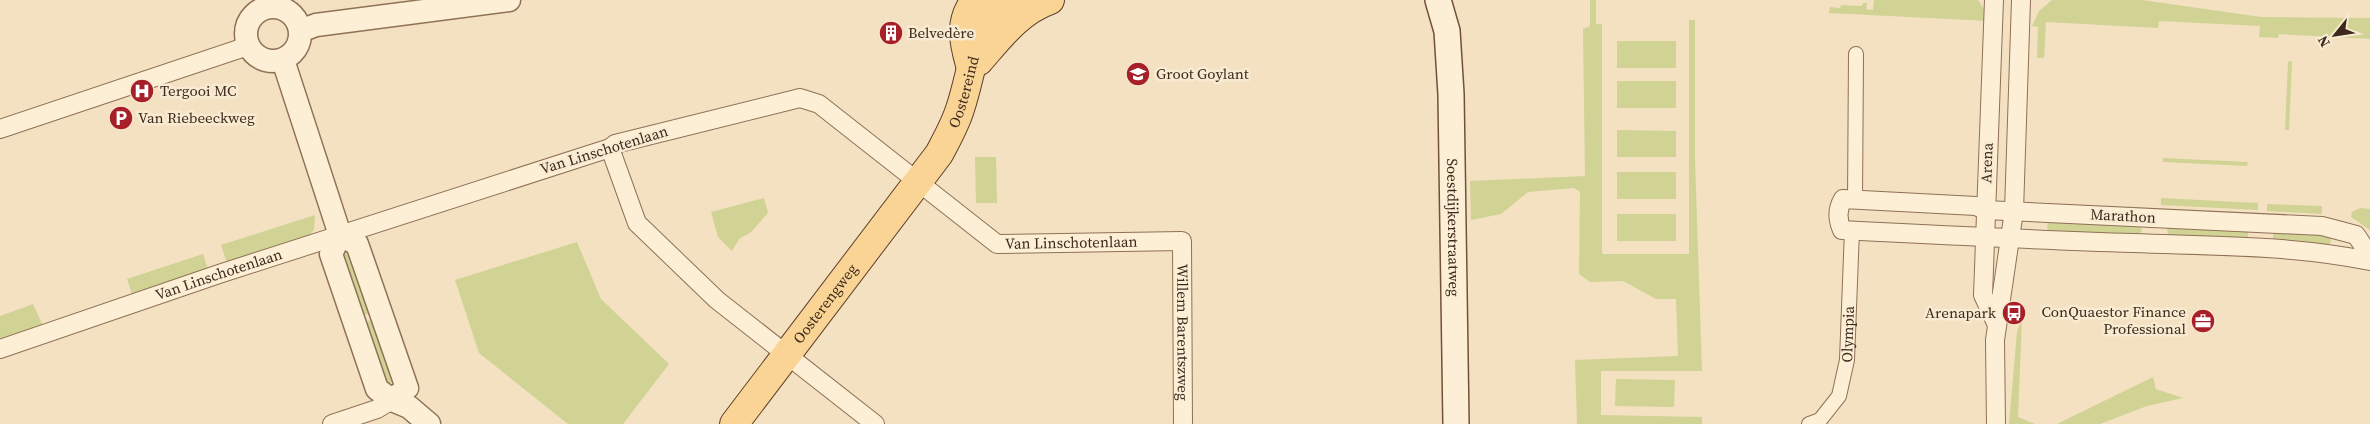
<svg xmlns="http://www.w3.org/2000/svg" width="2370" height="424" font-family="'Source Serif 4',serif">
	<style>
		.green { fill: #d0d394 }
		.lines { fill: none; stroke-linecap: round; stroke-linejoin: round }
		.pedestrian-casing { stroke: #8f7156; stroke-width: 16 }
		.minor-casing { stroke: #8f7156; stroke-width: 20 }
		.tertiary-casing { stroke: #8f7156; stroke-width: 25 }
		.secondary-casing { stroke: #715139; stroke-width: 28 }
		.primary-casing { stroke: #5d3f2b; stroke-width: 30 }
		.pedestrian { stroke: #fdeed6; stroke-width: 14 }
		.minor { stroke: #fdeed6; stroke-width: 18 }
		.tertiary { stroke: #fdeed6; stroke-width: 22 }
		.secondary { stroke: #fdeed6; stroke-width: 25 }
		.primary { stroke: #fad495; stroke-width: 28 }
		.labels { text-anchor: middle; stroke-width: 5; stroke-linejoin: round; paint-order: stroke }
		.poi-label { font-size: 15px; fill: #3d2a1c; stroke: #f9ebd2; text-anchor: start }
		.street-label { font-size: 15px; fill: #3d2a1c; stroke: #f9ebd2 }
	</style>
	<rect width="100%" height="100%" fill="#f3e1c2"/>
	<path class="green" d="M1590,0H1596V24H1602V254H1689V20H1695V159L1702,371H1601V415L1702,417V424H1577L1575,360L1678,356L1676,299H1656L1623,281L1590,282L1579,274L1580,192L1574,188L1528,192L1501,214L1471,220L1470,181L1585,176L1583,29L1590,26Z
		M1874,0H1978L1987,13L1989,21L1829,13L1830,7L1840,8L1841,5L1862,6L1863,3H1867L1866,9L1873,10Z
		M2052,0H2142L2261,17L2370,18V39L2279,34L2278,38L2259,37L2260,26L2159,21L2158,28L2046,22L2044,58H2037L2038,27L2032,26L2039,11Z
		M1617,41H1676V68H1617Z
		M2288,61L2292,62L2289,130H2285Z
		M1617,81H1676V108H1617Z
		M1617,130L1676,131V157H1617Z
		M975,157H996L997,203H976Z
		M2163,158L2248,162L2247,166L2163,162Z
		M1617,172H1676V199H1617Z
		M764,198L768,213L750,233L740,238L732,251L718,237L711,212Z
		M2161,198L2258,203V210L2161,205Z
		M2267,204L2322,206V214L2267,211Z
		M2360,208L2370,209V230L2351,217L2352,212Z
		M1617,214H1676V241H1617Z
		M315,215L314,230L307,237L227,263L221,245Z
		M2048,217L2140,224L2142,231L2138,236L2047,233Z
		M2167,227L2248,230V240L2168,236Z
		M2276,230L2325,231L2331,237V242L2327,247L2273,240V233Z
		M577,242L601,299L669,364L623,424H568L479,353L455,280Z
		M351,249L373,312L361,316L339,254Z
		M203,254L209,272L133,297L127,279Z
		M33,304L43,326L0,341V316Z
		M2022,318L2018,417L2035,424H2009L2017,332Z
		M375,319L396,381L382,386L362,323Z
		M2153,377L2156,389L2183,398L2147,406L2100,424H2057Z
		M1616,379L1675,380L1674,407L1615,406Z"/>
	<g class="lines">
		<g class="pedestrian-casing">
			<g id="pedestrian">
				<path d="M1855,200L1856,54"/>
				<path id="s1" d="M1809,424L1820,420L1839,396L1847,360L1852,230"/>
			</g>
		</g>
		<g class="minor-casing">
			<g id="minor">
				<path d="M1994,0L1983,295L1996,323"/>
				<path d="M0,129L248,46"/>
				<path d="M610,148L637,223L717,300L875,424"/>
				<path d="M2370,256L2356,235L2322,226L1985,210L1976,206L1843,199C1837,209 1837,219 1842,230C1939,235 2036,240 2133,243C2212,246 2292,245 2370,261"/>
				<path id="s2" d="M0,349L219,274L610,148L615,144L800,98L819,104L997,244L1182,241L1183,424"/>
				<path d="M332,424L377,409L392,400"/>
				<path d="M1996,424L1995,340L2014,211L2021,0"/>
			</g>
		</g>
		<g class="tertiary-casing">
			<path id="tertiary" d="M246 34a27 27 0 1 1 54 0a27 27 0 1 1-54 0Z
				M300,31L316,25L509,0
				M283,60L340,235L331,254L377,389L392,400L409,407L429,424
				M340,235L357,244L407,388L392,400"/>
		</g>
		<g class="secondary-casing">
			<g id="secondary">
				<path id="s3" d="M1438,0L1447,31L1451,94L1456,424"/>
			</g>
		</g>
		<g class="primary-casing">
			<g id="primary">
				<path d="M979,61C1000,37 1019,11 1050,0"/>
				<path d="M970,65C963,40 959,22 975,0"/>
				<path id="s4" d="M734,424L939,154C947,139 955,125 960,109C973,71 974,27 1006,0"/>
			</g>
		</g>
		<use href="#pedestrian" class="pedestrian"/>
		<use href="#minor" class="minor"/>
		<use href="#tertiary" class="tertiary"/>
		<use href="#secondary" class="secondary"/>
		<use href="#primary" class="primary"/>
	</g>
	<defs>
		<g id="building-disc" transform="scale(1.25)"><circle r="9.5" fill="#a61f29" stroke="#f9ebd2"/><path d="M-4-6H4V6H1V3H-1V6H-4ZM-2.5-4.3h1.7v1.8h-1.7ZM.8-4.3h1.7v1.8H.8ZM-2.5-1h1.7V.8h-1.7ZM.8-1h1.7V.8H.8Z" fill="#fff"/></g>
		<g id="school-disc" transform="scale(1.25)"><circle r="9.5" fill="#a61f29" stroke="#f9ebd2"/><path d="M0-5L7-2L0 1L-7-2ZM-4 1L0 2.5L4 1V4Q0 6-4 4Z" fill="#fff"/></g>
		<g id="hospital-disc" transform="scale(1.25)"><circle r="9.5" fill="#a61f29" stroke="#f9ebd2"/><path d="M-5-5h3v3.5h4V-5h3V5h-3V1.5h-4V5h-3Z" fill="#fff"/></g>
		<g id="parking-disc" transform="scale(1.25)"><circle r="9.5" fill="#a61f29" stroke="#f9ebd2"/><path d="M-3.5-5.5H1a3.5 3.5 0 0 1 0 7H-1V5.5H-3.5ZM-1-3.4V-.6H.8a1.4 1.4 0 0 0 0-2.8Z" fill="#fff"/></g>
		<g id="bus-disc" transform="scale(1.25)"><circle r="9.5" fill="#a61f29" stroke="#f9ebd2"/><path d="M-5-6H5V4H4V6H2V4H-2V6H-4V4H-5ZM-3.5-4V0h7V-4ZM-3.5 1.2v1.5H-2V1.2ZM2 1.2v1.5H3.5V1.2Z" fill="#fff"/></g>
		<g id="office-disc" transform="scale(1.25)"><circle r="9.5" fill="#a61f29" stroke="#f9ebd2"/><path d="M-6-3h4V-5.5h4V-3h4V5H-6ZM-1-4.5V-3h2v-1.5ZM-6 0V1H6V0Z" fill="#fff"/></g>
	</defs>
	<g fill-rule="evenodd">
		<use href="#building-disc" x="891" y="33"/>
		<use href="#school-disc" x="1138" y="74"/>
		<use href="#hospital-disc" x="142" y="91"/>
		<use href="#parking-disc" x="121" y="118"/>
		<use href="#bus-disc" x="2014" y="313"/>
		<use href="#office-disc" x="2203" y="321"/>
	</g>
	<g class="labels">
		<g class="poi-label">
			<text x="908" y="38">Belvedère</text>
			<text x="1156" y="79">Groot Goylant</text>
			<text x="160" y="96">Tergooi MC</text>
			<text x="138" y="123">Van Riebeeckweg</text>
			<text x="2186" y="317" text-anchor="end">ConQuaestor Finance<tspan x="2186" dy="17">Professional</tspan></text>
			<text x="1996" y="318" text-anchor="end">Arenapark</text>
		</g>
		<g class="street-label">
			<text dy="5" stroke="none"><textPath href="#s4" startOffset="406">Oostereind</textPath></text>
			<text transform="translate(604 150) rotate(-17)" y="5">Van Linschotenlaan</text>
			<text transform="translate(1987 163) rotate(-88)" y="5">Arena</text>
			<text transform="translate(2123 216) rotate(3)" y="5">Marathon</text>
			<text dy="5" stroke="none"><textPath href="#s3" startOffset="229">Soestdijkerstraatweg</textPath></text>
			<text dy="5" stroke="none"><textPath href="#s2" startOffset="1160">Van Linschotenlaan</textPath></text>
			<text dy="5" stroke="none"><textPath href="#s2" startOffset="231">Van Linschotenlaan</textPath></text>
			<text dy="5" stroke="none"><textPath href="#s4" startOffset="151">Oosterengweg</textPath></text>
			<text dy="5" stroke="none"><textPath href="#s2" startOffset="1362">Willem Barentszweg</textPath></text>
			<text dy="5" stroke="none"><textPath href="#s1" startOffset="105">Olympia</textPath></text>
		</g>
	</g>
	<g transform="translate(2335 35) rotate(240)" stroke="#f9ebd2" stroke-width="4" paint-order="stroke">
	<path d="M0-4L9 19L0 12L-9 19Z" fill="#3d2a1c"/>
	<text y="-8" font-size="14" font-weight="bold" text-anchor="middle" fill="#3d2a1c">N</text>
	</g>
</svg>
